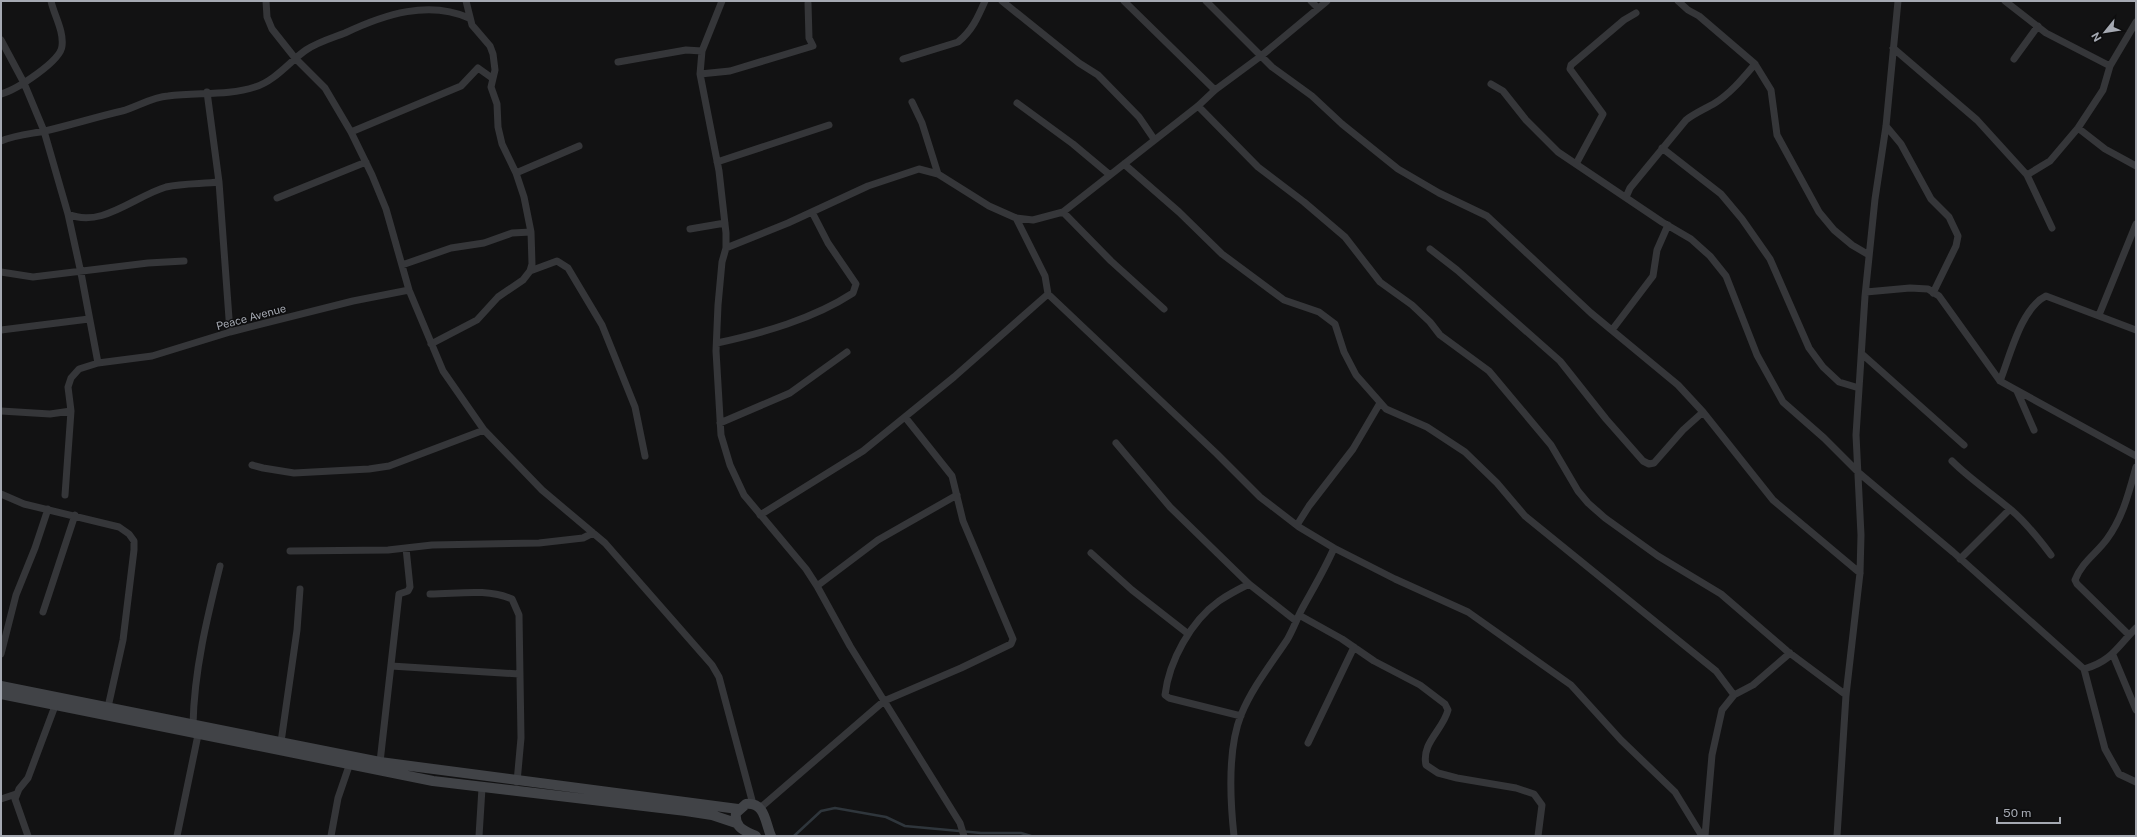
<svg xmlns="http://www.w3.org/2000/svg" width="2137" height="837" font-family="'Public Sans',sans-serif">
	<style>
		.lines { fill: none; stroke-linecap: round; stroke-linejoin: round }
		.stream { stroke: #2f363c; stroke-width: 2.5 }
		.street { stroke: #353639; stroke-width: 7 }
		.secondary { stroke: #414347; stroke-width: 10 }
		.labels { text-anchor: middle; stroke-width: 3; stroke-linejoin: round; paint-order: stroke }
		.street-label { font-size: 11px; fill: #a5a9b2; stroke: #0d0d0e }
	</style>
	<rect width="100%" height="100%" fill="#121213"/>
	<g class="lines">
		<path class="stream" d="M794,836L821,811L835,808L886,817L905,826L981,833H1021L1031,836"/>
		<path class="street" d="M266,1L267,17L272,29L295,58L325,88L351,132L372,175L386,209L409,290L443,371L484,430L542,490L605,543L712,665L719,677L753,804
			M722,1L702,51L700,74L719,171L726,233V248L722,262L718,305L716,351L721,435L730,465L744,495L806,569L817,586L850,646L960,823L964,836
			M1002,1L1079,63L1098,75L1139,117L1154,139
			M1124,1L1215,90
			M1206,1L1272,67L1312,96L1342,124L1398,169L1439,193L1487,216L1591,313L1678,385L1703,412L1773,500L1860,573
			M1311,1L1318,8
			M1678,1L1688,10L1699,16L1755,64L1771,90L1777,135L1819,212L1834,230L1852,245L1869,255
			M2005,1L2046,33L2110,66
			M1,40L24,83L44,131L68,214L81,273L98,363
			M1893,48L1977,120L2027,175L2050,161L2078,128L2103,90L2110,66L2136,22
			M903,59L958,42C972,31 978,17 985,1
			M2014,59L2038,26
			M618,62L686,50L702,51
			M700,74L730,71L813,46L809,38L808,3
			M1491,84L1503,91L1526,120L1558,152L1662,222L1691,239L1710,256L1726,276L1757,355L1783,402L1824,438L1859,473L1953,552L2084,669L2105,749L2119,774L2136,782
			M207,92L219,182L230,332
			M1,94C16,90 61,61 62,46C64,31 54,15 51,1
			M912,102L922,123L938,174
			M1017,103L1073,144L1110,175
			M1198,106L1258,167L1304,202L1345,237L1380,282L1412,305L1430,322L1440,335L1489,371L1551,445L1578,491L1588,503L1605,518L1658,556L1721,594L1787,651L1846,695
			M1886,126L1901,144L1931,199L1949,217L1958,236L1956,246L1933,293
			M2078,128L2105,149L2136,166
			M351,132L461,86L478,68L492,78
			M1,141C16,135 30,134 45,131C71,125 96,117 122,111C137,107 152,97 168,96C196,92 228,96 255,87C275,81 290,61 306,50C318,42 332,38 345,33C385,14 429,0 469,18
			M1662,148L1721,194L1742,219L1770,259L1809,348L1823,367L1839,382L1859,388
			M717,162L829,125
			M1124,164L1179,212L1222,254L1284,300L1319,312L1335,324L1344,352L1356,375L1386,409L1427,427L1465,452L1497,483L1525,516L1716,671L1734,695
			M1576,164L1603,114L1570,69L1571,65L1624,20L1636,13
			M516,173L579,146
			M2027,175L2052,228
			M1626,197L1630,188L1686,120C1695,113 1705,109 1715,103C1731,93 1743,78 1755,64
			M277,198L366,162
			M1063,212L1111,261L1164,309
			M68,214C101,229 135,196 166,187C183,183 202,184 219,182
			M1016,218L1045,276L1048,294
			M690,229L725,223
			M726,248L788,223L868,186L919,169L938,174L989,206L1016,218L1033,220L1063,212L1198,106L1215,90L1261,56L1327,1
			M1430,249L1457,270L1560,361L1606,419L1643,461L1649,464L1654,463L1683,430L1703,412
			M402,265L451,248L484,243L512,233L531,232
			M530,271L557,261L568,268L602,325L635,407L645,456
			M1,272L33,277L148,263L184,261
			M1866,292L1910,288L1928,289L1939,296L2000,381L2136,456
			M2099,315L2136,224
			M1,330L89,319
			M1612,330L1653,276L1657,250L1668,225
			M717,343C763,333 813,319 853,293L856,284L828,243L812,212
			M431,344L477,320L498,297L523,280L530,271L532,264L531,232L524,197L516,173L502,144L498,127L497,104L491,87L495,70L493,54L490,46L472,25L466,1
			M1862,354L1964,445
			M2000,381C2010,356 2021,308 2046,296L2136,330
			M2017,391L2034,430
			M1,411L50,414L71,411
			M720,423L790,393L847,352
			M1116,443L1170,507L1249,584L1296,621
			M1952,461C1970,479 1990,492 2010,509C2026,522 2039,539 2051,555
			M252,465L263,468L294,473L369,469L389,466L484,430
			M1,494L24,504L119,527L129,534L134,541V550L123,640L108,707
			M65,495L71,411L68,387L71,378L79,369L98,363L152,356L230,332L353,301L409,290
			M760,515L863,451L954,377L1048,294L1217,454L1260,497L1299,527L1334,548L1395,579L1468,612L1571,685L1621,740L1675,792L1702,836
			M1297,525L1309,506L1353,449L1380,403
			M290,551L388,550L432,545L539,543L583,538L593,533
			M1091,553L1132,590L1187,633
			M1960,559L2010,509
			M817,586L878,540L957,495
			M430,594C457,594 486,588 512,599L519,615L521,738L517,782
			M43,612L75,515
			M1299,615L1342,639L1374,661L1420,685L1445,704L1448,710C1443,730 1421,743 1426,765L1438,773L1457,778L1516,788L1534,794L1542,805L1538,836
			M2129,635L2077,584L2075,580C2082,562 2096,554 2107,539C2123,517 2129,492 2136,467
			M1,654L16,595L35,548L48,509
			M2113,655L2136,710
			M391,666L519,674
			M2084,669C2112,661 2117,647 2136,628
			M1241,716L1169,698L1165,695C1169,661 1191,621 1219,601C1229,594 1239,589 1249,584
			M193,725C194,671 207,618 220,566
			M281,742L297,630L300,589
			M1308,743L1354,647
			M380,762L399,594L408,591L410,587L406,548
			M1,799L16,794
			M760,808L884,701L961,668L1011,644L1013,639L963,521L952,476L905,417
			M28,836L15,799L19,789L28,778L55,706
			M177,836L198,735
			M331,836L338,798L349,766
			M479,836L482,788
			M1234,836C1230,799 1227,750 1241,715C1252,688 1271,664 1287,640C1293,630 1297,618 1303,607C1314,587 1325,569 1334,548
			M1705,836L1712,755L1722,710L1734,695L1753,685L1790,653
			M1837,836L1846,695L1860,573L1861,535L1856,435L1865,296L1875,199L1886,126L1898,1"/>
		<path class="secondary" d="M1,686L380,762L738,809
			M1,694L433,781L686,811L712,815L736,823
			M756,836C745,831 734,828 736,813L746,804C765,802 765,822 771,836"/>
	</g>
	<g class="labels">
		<g class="street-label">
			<text transform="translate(251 317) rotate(-15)" y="4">Peace Avenue</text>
		</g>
	</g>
	<rect width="2137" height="837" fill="none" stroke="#a5a9b2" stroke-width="4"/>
	<g transform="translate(2105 32) rotate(240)" stroke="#0d0d0e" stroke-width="3" paint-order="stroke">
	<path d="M0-3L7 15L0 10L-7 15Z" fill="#a5a9b2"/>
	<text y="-6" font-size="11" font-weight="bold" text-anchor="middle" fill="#a5a9b2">N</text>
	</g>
	<path d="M1997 817v6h63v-6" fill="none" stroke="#a5a9b2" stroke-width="2"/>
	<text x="2003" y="817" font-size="12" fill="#a5a9b2" stroke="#0d0d0e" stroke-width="3" paint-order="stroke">50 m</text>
</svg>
